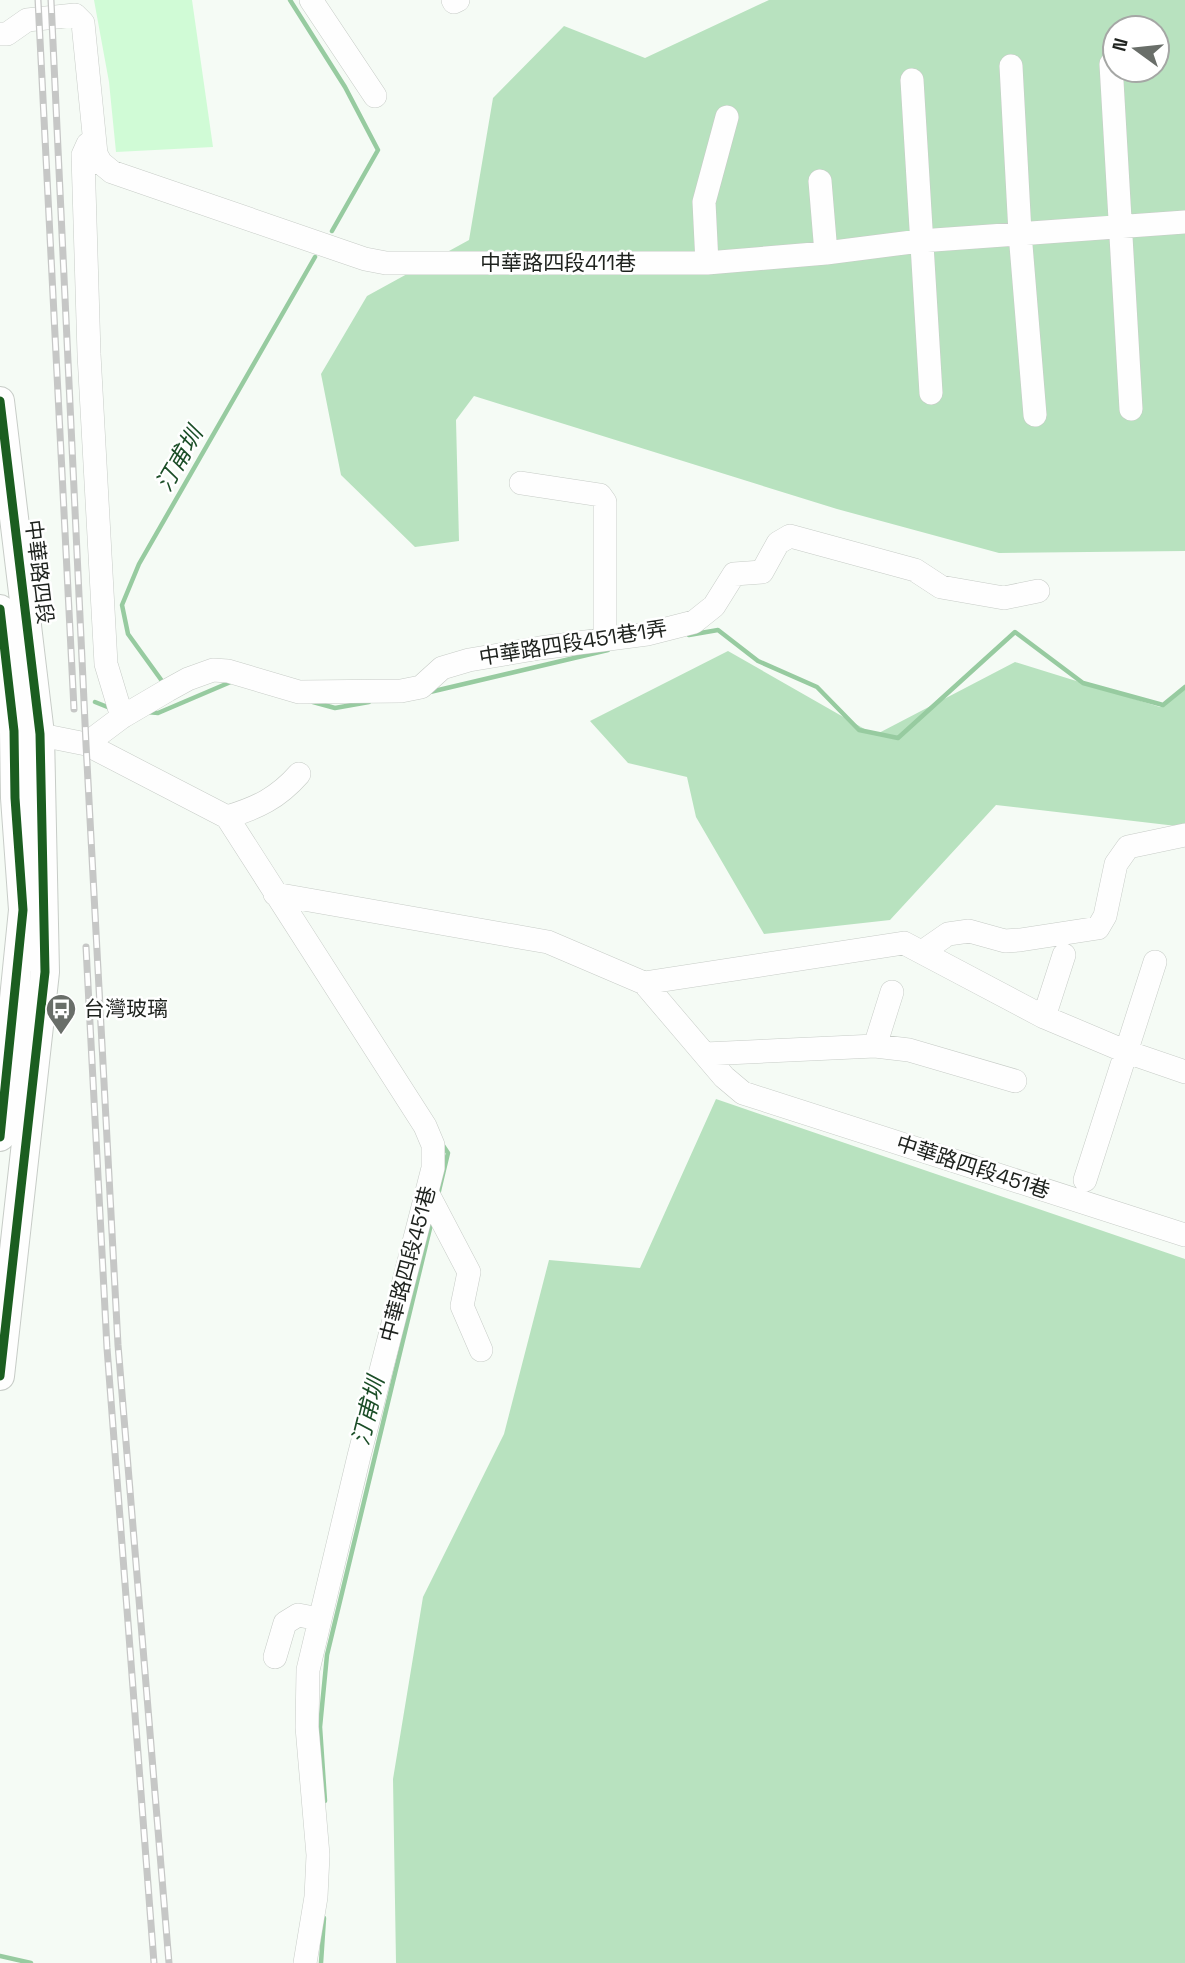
<svg xmlns="http://www.w3.org/2000/svg" width="1185" height="1963" font-family="'Space Grotesk','Noto Sans TC',sans-serif">
	<style>
		.green { fill: #d0fbd6 }
		.forest { fill: #b8e2bf; fill-rule: evenodd }
		.lines { fill: none; stroke-linecap: round; stroke-linejoin: round }
		.stream { stroke: #97cba0; stroke-width: 4.5 }
		.minor-casing { stroke: #c7ccc7; stroke-width: 24 }
		.major-casing { stroke: #c7ccc7; stroke-width: 30 }
		.minor { stroke: #fefefe; stroke-width: 23 }
		.major { stroke: #fefefe; stroke-width: 28 }
		.rail-casing { stroke: #c6c7c6; stroke-width: 7 }
		.rail { stroke: #fff; stroke-width: 4.5; stroke-dasharray: 13; stroke-linecap: butt }
		.cycleway-casing { stroke: #fff; stroke-width: 13 }
		.cycleway { stroke: #1b5e20; stroke-width: 9 }
		.labels { text-anchor: middle; stroke-width: 5; stroke-linejoin: round; paint-order: stroke }
		.street-label { font-size: 21px; fill: #1e221e; stroke: #fff }
		.poi-label { font-size: 21px; fill: #1e221e; stroke: #fff; text-anchor: start }
		.water-label { font-size: 23px; font-style: italic; fill: #1b4e27; stroke: #fff }
	</style>
	<rect width="100%" height="100%" fill="#f5fbf5"/>
	<path class="green" d="M94,0H192L213,147L116,152L109,82Z"/>
	<path class="forest" d="M769,0H1185V551L999,553L837,509L474,396L456,420L459,541L415,547L341,475L321,374L367,296L469,240L493,98L564,26L645,58ZM1115,28H1157V70H1115Z
		M728,651L875,735L1015,662L1160,707L1185,687V827L996,805L890,920L764,934L696,817L687,777L628,763L590,721Z
		M716,1099L1185,1259V1963H396L393,1779L423,1597L504,1434L549,1260L640,1268Z"/>
	<g class="lines">
		<path class="stream" d="M290,0L345,87L378,150L332,231
			M689,635L718,630L758,661L817,687L859,730L898,738L1015,632L1083,683L1163,705L1185,687
			M162,681L128,634L122,605L139,564L315,257
			M430,692L608,650
			M95,702L110,708
			M313,702L335,708L369,702
			M147,712L158,713L233,681
			M438,1195L448,1153L442,1144
			M325,1801L320,1727L327,1655L432,1220
			M0,1956L31,1963
			M321,1963L324,1918"/>
		<g class="minor-casing">
			<path id="minor" d="M311,0L375,96
				M453,0L454,2L458,0
				M75,15L83,23L96,154L101,163L112,172L365,259L386,263H707L826,253L920,241L1185,222
				M0,34H7L27,20L75,15
				M1111,64L1131,409
				M1011,66L1020,233L1035,415
				M912,80L931,393
				M94,140L88,144L83,155L89,354L106,664L122,717
				M820,181L826,253
				M707,263L704,202L727,117
				M521,483L600,495L605,502V639
				M26,732L86,744L227,817L425,1126L433,1145V1168L359,1456L308,1670L307,1727L318,1855L316,1897L305,1963
				M86,744L122,717L168,690L188,679L213,670L228,671L299,692L401,691L421,687L442,668L469,660L540,648L647,634L694,622L714,606L734,574L762,572L778,543L790,536L915,570L941,587L1004,598L1038,591
				M227,817C257,808 278,798 299,774
				M275,894L548,942L644,983L904,943L1044,1017L1127,1052L1185,1072
				M922,952L948,934L969,931L1005,941L1020,940L1098,928L1105,916L1116,864L1128,847L1185,835
				M644,983L724,1077L743,1093L1185,1235
				M1044,1017L1064,955
				M875,1046L892,992
				M705,1054L875,1046L909,1050L1015,1081
				M1085,1180L1155,962
				M427,1192L469,1272L462,1306L481,1350
				M275,1657L285,1623L298,1615L319,1619"/>
		</g>
		<g class="major-casing">
			<path id="major" d="M0,401L40,734L45,972L0,1376
				M0,609L14,731L15,798L23,910L0,1137"/>
		</g>
		<use href="#minor" class="minor"/>
		<use href="#major" class="major"/>
		<g class="rail-casing">
			<path id="rail" d="M38,0L74,709
				M51,0L86,744L118,1345L169,1963
				M86,947L107,1348L154,1963"/>
		</g>
		<use href="#rail" class="rail"/>
		<g class="cycleway-casing">
			<path id="cycleway" d="M0,401L40,734L45,972L0,1376
				M0,609L14,731L15,798L23,910L0,1137"/>
		</g>
		<use href="#cycleway" class="cycleway"/>
	</g>
	<defs>
		<g id="bus-pin" transform="scale(1.575)"><path d="M0 17L-7.5 6A9.5 9.5 0 1 1 7.5 6Z" fill="#696e69" stroke="#fff"/><path d="M-5-6H5V4H4V6H2V4H-2V6H-4V4H-5ZM-3.5-4V0h7V-4ZM-3.5 1.2v1.5H-2V1.2ZM2 1.2v1.5H3.5V1.2Z" fill="#fff"/></g>
	</defs>
	<g fill-rule="evenodd">
		<use href="#bus-pin" x="61" y="1009"/>
	</g>
	<g class="labels">
		<g class="street-label">
			<text x="558" y="270">中華路四段411巷</text>
			<text transform="translate(39 572) rotate(83)" y="7">中華路四段</text>
			<text transform="translate(573 643) rotate(-9)" y="7">中華路四段451巷1弄</text>
			<text transform="translate(973 1167) rotate(18)" y="7">中華路四段451巷</text>
			<text transform="translate(408 1264) rotate(-75)" y="7">中華路四段451巷</text>
		</g>
		<g class="poi-label">
			<text x="84" y="1016">台灣玻璃</text>
		</g>
		<g class="water-label">
			<text transform="translate(179 459) rotate(-60)" y="8">汀甫圳</text>
			<text transform="translate(368 1411) rotate(-76)" y="8">汀甫圳</text>
		</g>
	</g>
	<g transform="translate(1136 49) rotate(285)"><circle r="33" fill="#ffffff" stroke="#a5a7a5" stroke-width="2"/>
	<path d="M0-5L12 26L0 18L-12 26Z" fill="#696e69"/>
	<text y="-10" font-size="19" font-weight="bold" text-anchor="middle" fill="#1e221e">N</text>
	</g>
</svg>
